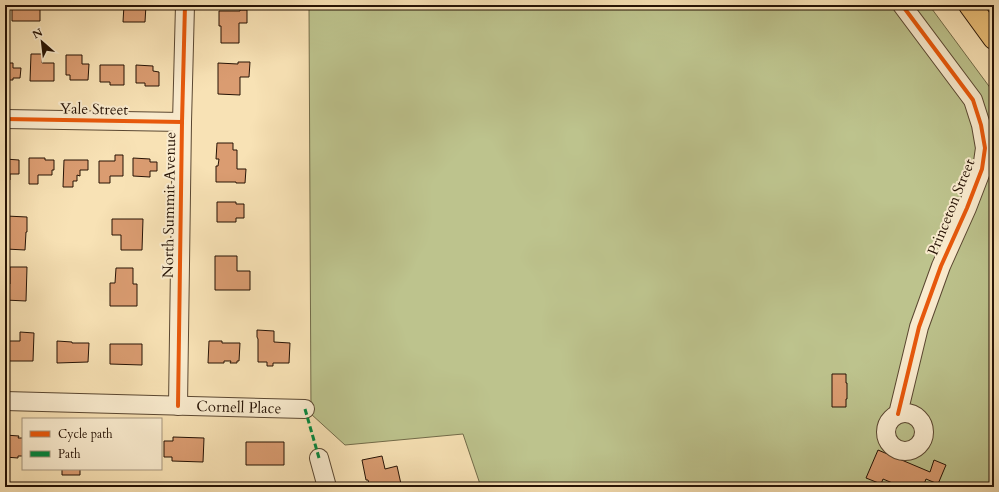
<svg xmlns="http://www.w3.org/2000/svg" width="999" height="492" font-family="Cardo,serif">
	<style>
		.green { fill: #bdc38d; stroke: #726b49 }
		.building { fill: #da9c71; stroke: #261305 }
		.lines { fill: none; stroke-linecap: round; stroke-linejoin: round }
		.street-casing { stroke: #5a4731; stroke-width: 20 }
		.highway-casing { stroke: #261305; stroke-width: 24 }
		.street { stroke: #faeccf; stroke-width: 18 }
		.highway { stroke: #ecc17a; stroke-width: 22 }
		.quiet { stroke: #00873e; stroke-width: 3; stroke-dasharray: 6 3; stroke-linecap: butt }
		.cycleway-casing { stroke: #faeccf; stroke-width: 6 }
		.cycleway { stroke: #e8590c; stroke-width: 4 }
		.labels { text-anchor: middle; stroke-width: 4; stroke-linejoin: round; paint-order: stroke }
		.street-label { font-size: 15px; fill: #261305; stroke: #faeccf }
	</style>
	<rect width="100%" height="100%" fill="#f8e2b5"/>
	<filter id="stains"><feTurbulence type="fractalNoise" baseFrequency=".005" numOctaves="4"/><feColorMatrix values="0 0 0 0 .2 0 0 0 0 .09 0 0 0 0 .02 0 0 0 .5 -.17"/></filter>
	<radialGradient id="worn" r=".72"><stop offset=".6" stop-color="#630" stop-opacity="0"/><stop offset="1" stop-color="#630" stop-opacity=".3"/></radialGradient>
	<path class="green" d="M309,5H929L994,93V487H481L463,434L345,445L311,414Z"/>
	<path class="building" d="M12,5H45V8H40V21H12Z
		M124,5H146L145,22H123Z
		M240,10H247V23H239V43H221V26H219V11H240Z
		M31,54H43L42,63H54V81H30Z
		M66,55H82V64H89L88,80H70V75H66Z
		M238,62H250L249,77H240V95L218,94V63L238,64Z
		M5,63H13V68H21L20,78H13V80H5Z
		M100,65H124V85H110V82H100Z
		M136,65L153,66V71L159,72V86H145V83H136Z
		M217,143H233V150H237V169H246L245,183H236V182H216V166H218L219,159H216Z
		M115,155H123V176H110V183H99V161H115Z
		M29,158H45V160H54V170H52V175H38V184H29Z
		M133,158L150,159V162H157V171H150V177L133,176Z
		M5,159L19,160V174H10V180H5Z
		M64,160H88V170H80V176L77,175V181H73V187H63Z
		M217,202H236V204H244V218H236V222H217Z
		M6,216L27,217V232H26L25,250L6,249Z
		M112,219H143L142,250H121V235H112Z
		M215,256H237V271H250V290H215Z
		M10,267H27L26,301L5,300V284H10Z
		M116,268H133V284H137V306H110V283H115Z
		M257,330L274,331V342L290,343L289,363H273V366H267V362H258V339L257,337Z
		M20,332L34,333L33,361H5V341H20Z
		M57,341L72,342V343H89L88,362L57,363Z
		M209,341H222V343H240L239,361H237V363H230L231,361H224V363H208Z
		M110,344H142V365L110,364Z
		M832,374H846V383H847V399H846V407H832Z
		M5,435L19,436L18,438H23V456H18V458L5,457Z
		M173,437L204,438L203,462L172,461V457H164V441H173Z
		M246,442H284V465H246Z
		M878,450L930,472L934,460L946,465L938,484L926,479L923,487H902L883,479L881,484L866,478Z
		M382,456L385,469L397,466L401,484L388,487H370L368,480H366L362,460Z
		M62,469H80V475H62Z"/>
	<g class="lines">
		<g class="street-casing">
			<g id="street">
				<path d="M5,119L182,122"/>
				<path id="s1" d="M5,401L305,409"/>
				<path d="M178,406L182,122L185,5"/>
				<circle cx="905" cy="432" r="19"/>
				<path d="M898,414L919,327L941,266L967,208L982,169L985,148L981,125L973,100L902,5"/>
				<path d="M319,458L327,487"/>
			</g>
		</g>
		<g class="highway-casing">
			<path id="highway" d="M970,5L994,38"/>
		</g>
		<use href="#street" class="street"/>
		<use href="#highway" class="highway"/>
		<path class="quiet" d="M305,409L319,458"/>
		<g class="cycleway-casing">
			<path id="cycleway" d="M5,119L182,122
				M178,406L182,122L185,5
				M898,414L919,327L941,266L967,208L982,169L985,148L981,125L973,100L902,5"/>
		</g>
		<use href="#cycleway" class="cycleway"/>
	</g>
	<g class="labels">
		<g class="street-label">
			<text transform="translate(94 109) rotate(1)" y="5">Yale Street</text>
			<text transform="translate(169 205) rotate(-89)" y="5">North Summit Avenue</text>
			<text transform="translate(951 207) rotate(-68)" y="5">Princeton Street</text>
			<text dy="5" stroke="none"><textPath href="#s1" startOffset="234">Cornell Place</textPath></text>
		</g>
	</g>
	<rect width="999" height="492" fill="none" stroke="#f8e2b5" stroke-width="20"/>
	<rect x="6" y="6" width="987" height="480" fill="none" stroke="#261305" stroke-width="2"/>
	<rect x="10" y="10" width="979" height="472" fill="none" stroke="#261305"/>
	<rect x="22" y="418" width="140" height="52" fill="#faeccf" stroke="#a5957e"/>
	<rect x="30" y="431" width="20" height="6" fill="#e8590c" stroke="#a5957e"/>
	<text x="58" y="438" font-size="12" fill="#261305">Cycle path</text>
	<rect x="30" y="451" width="20" height="6" fill="#00873e" stroke="#a5957e"/>
	<text x="58" y="458" font-size="12" fill="#261305">Path</text>
	<g transform="translate(42 42) rotate(332)" stroke="#faeccf" stroke-width="3" paint-order="stroke">
	<path d="M0-3L7 15L0 10L-7 15Z" fill="#261305"/>
	<text y="-6" font-size="11" font-weight="bold" text-anchor="middle" fill="#261305">N</text>
	</g>
	<rect width="100%" height="100%" filter="url(#stains)"/>
	<rect width="100%" height="100%" fill="url(#worn)"/>
</svg>
